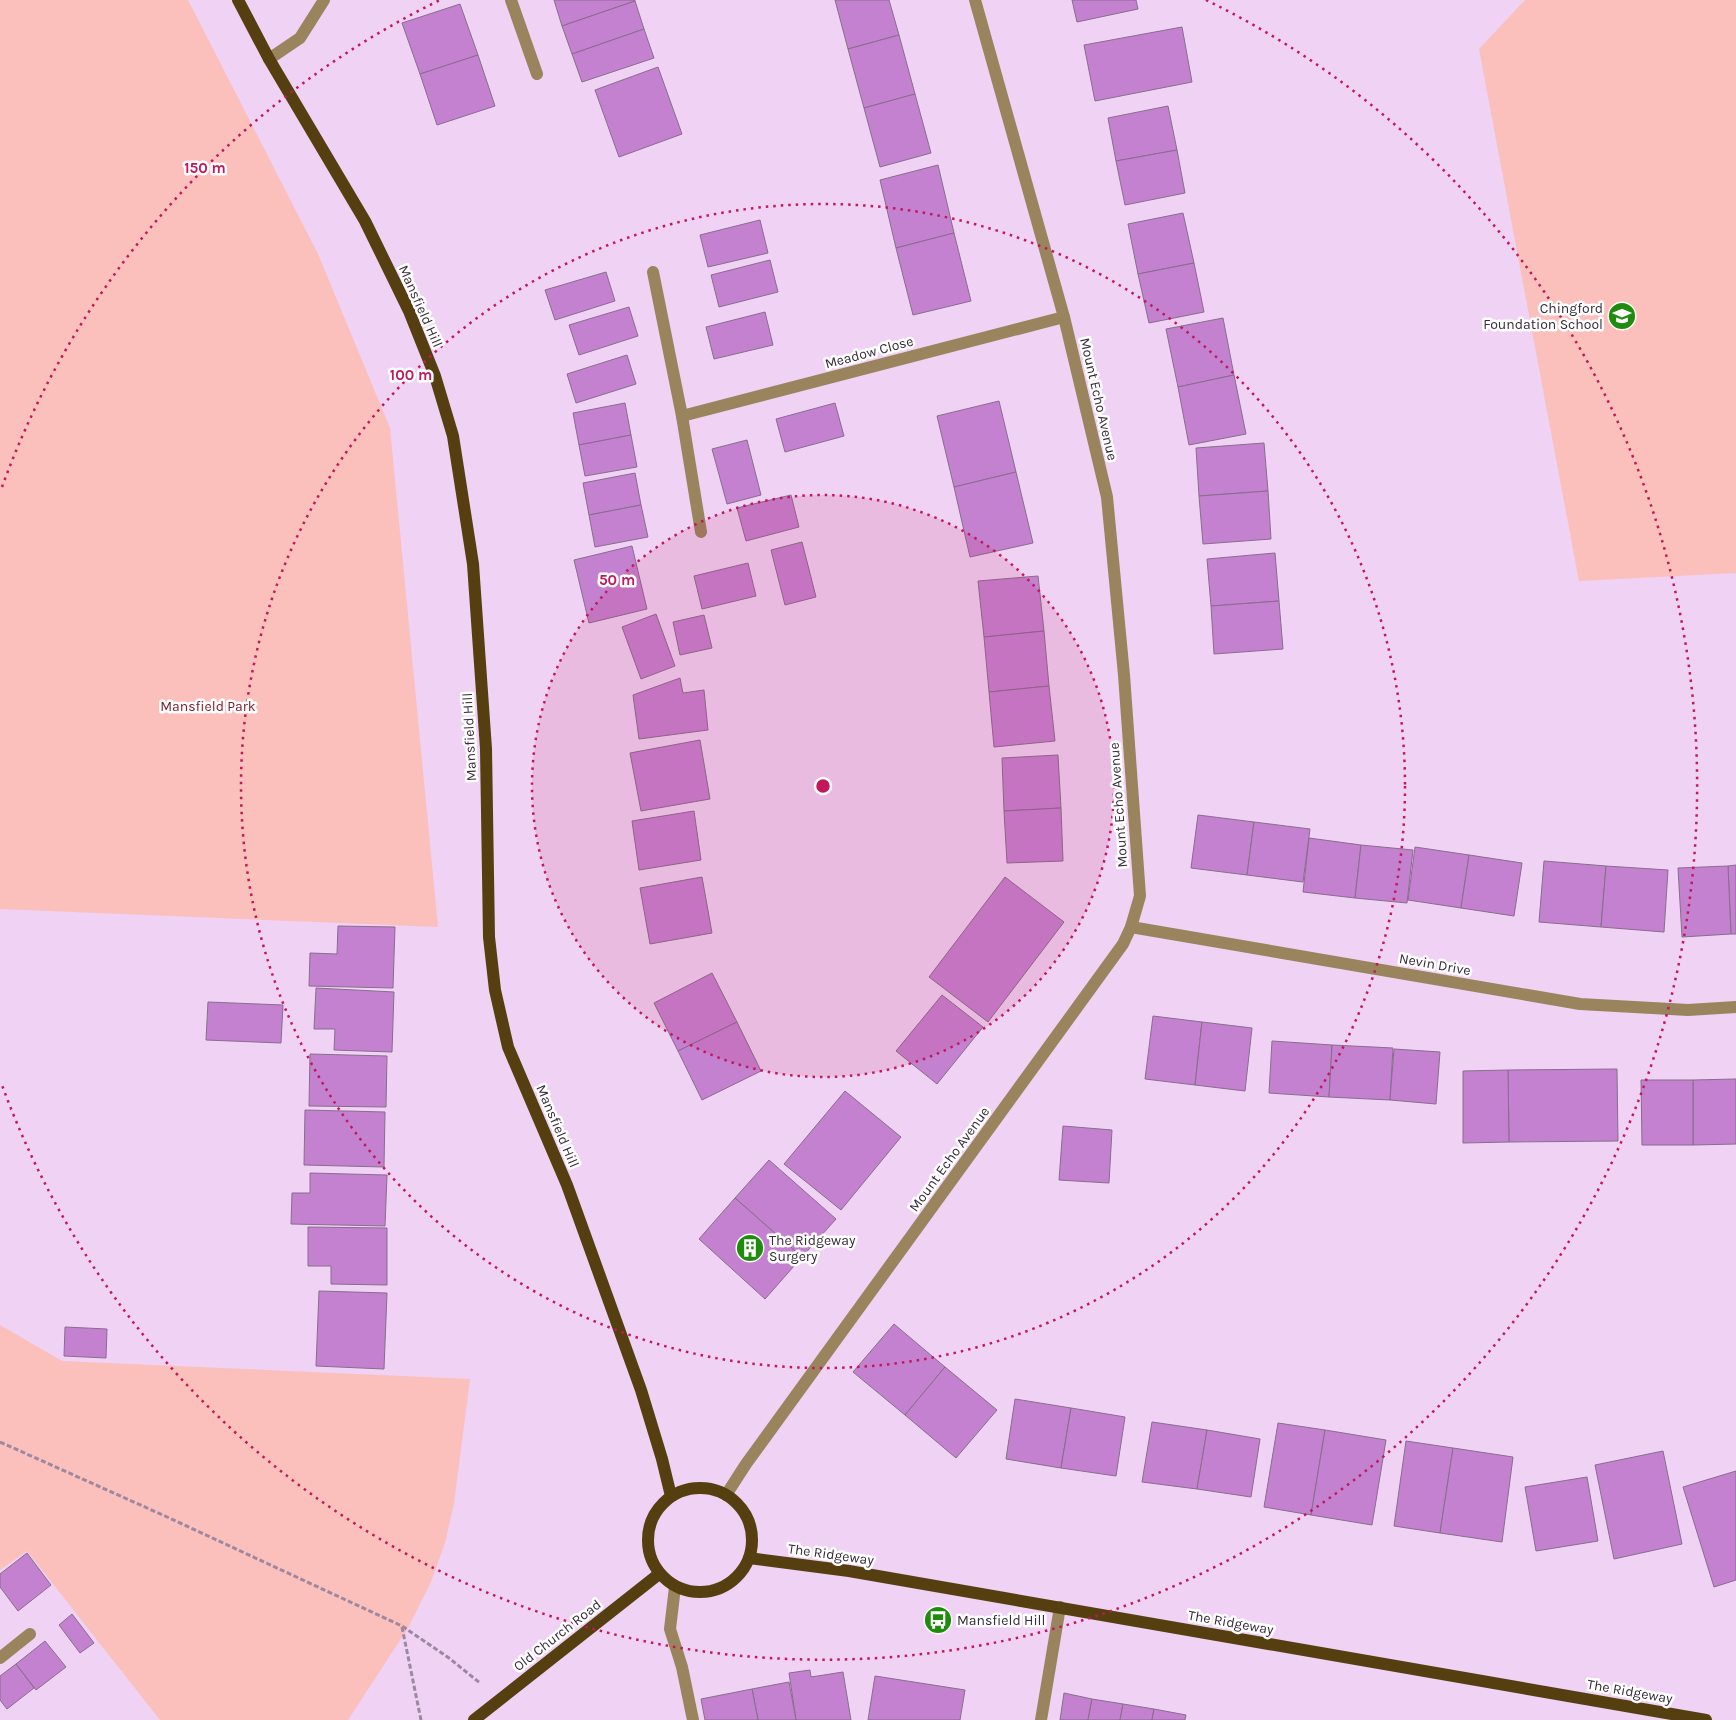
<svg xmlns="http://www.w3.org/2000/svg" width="1736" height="1720" font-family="Karla,sans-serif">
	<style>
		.green { fill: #fbbfbc }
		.building { fill: #c481d0; stroke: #886d8c }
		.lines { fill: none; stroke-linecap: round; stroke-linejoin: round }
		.path { stroke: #9d88a1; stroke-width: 3; stroke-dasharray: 5 2.5; stroke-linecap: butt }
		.minor { stroke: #9a845e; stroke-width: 12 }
		.major { stroke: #553f11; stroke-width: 12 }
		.ring { fill: none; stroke: #c2185b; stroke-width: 2.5; stroke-dasharray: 2.5 5 }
		.labels { text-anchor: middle; stroke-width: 5; stroke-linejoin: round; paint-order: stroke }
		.street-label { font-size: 14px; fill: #362b38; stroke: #fefefe }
		.poi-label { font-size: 14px; fill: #362b38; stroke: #fefefe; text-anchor: start }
		.park-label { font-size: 14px; fill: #7a1922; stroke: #fefefe }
		.centre { fill: #c2185b; stroke: #fefefe; stroke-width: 2.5 }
		.ring-label { font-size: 15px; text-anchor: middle; font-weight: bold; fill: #c2185b; stroke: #fefefe; stroke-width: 5; stroke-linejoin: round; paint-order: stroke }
	</style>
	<rect width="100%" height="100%" fill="#efd2f4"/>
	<!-- green -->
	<g class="green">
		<path d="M0 0H188L318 254 390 428 438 927 0 909Z"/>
		<path d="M1525 0H1736V573L1579 581 1479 49Z"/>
		<path d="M0 1325 62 1361 470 1379 454 1503 445 1543 430 1584 408 1628 348 1720H160L27 1551 0 1570Z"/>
	</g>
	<!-- building -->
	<g class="building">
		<path d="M554 0H635V1L562 26Z"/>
		<path d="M835 0H889L899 35 848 49Z"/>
		<path d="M1072 0H1136L1138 9 1077 22Z"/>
		<path d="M635 1 644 29 572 54 562 26Z"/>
		<path d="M460 4 478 55 420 74 402 23Z"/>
		<path d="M1182 27 1192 82 1095 101 1084 45Z"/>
		<path d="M644 29 654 58 582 82 572 54Z"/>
		<path d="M899 35 915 94 864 108 848 49Z"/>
		<path d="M478 55 495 106 437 125 420 74Z"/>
		<path d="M658 67 682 134 619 157 595 90Z"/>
		<path d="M915 94 931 153 880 167 864 108Z"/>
		<path d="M1168 106 1177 150 1116 161 1108 118Z"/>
		<path d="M1177 150 1185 193 1125 205 1116 161Z"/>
		<path d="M938 165 954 233 896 248 880 180Z"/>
		<path d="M1183 213 1194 263 1138 274 1128 224Z"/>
		<path d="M760 220 768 253 708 267 700 235Z"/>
		<path d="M954 233 971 301 913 315 896 248Z"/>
		<path d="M770 260 778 292 719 307 711 275Z"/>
		<path d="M1194 263 1204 312 1149 323 1138 274Z"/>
		<path d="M606 272 615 301 555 320 545 290Z"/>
		<path d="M629 307 638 336 579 355 569 325Z"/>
		<path d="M765 312 773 345 714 359 706 327Z"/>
		<path d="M1223 318 1234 375 1178 387 1166 329Z"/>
		<path d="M627 355 636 384 576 403 567 374Z"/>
		<path d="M1234 375 1246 434 1189 445 1178 387Z"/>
		<path d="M999 401 1016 472 954 487 937 416Z"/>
		<path d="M625 403 631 435 579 445 573 413Z"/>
		<path d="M835 403 844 436 785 452 776 419Z"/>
		<path d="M631 435 637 467 585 476 579 445Z"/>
		<path d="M747 440 761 495 727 504 712 449Z"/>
		<path d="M1264 443 1268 491 1199 496 1196 448Z"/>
		<path d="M1016 472 1033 543 970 557 954 487Z"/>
		<path d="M635 473 641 505 589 515 583 483Z"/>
		<path d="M1268 491 1271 539 1203 544 1199 496Z"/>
		<path d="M791 495 799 527 746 541 737 508Z"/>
		<path d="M641 505 648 537 595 547 589 515Z"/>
		<path d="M802 542 816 597 785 605 771 550Z"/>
		<path d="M632 546 647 609 589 623 574 560Z"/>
		<path d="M1275 553 1279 601 1211 606 1207 559Z"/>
		<path d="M748 563 756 596 702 609 694 576Z"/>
		<path d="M1038 576 1044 631 984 637 978 581Z"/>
		<path d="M1279 601 1283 649 1214 654 1211 606Z"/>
		<path d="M656 614 675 666 641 679 622 627Z"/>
		<path d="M704 615 712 648 680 655 673 622Z"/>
		<path d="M1044 631 1049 686 989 692 984 637Z"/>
		<path d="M680 678 683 693 704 690 708 730 639 739 633 695Z"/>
		<path d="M1049 686 1055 741 994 747 989 692Z"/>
		<path d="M700 740 710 799 641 811 630 753Z"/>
		<path d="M1058 755 1061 808 1004 811 1002 758Z"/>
		<path d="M1061 808 1063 861 1007 863 1004 811Z"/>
		<path d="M694 811 701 860 639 870 632 821Z"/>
		<path d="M1198 815 1254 822 1247 875 1191 868Z"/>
		<path d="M1254 822 1310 829 1303 882 1247 875Z"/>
		<path d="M1309 838 1361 845 1355 898 1303 892Z"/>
		<path d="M1361 845 1413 850 1407 903 1355 898Z"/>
		<path d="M1415 847 1469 855 1461 908 1408 900Z"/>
		<path d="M1469 855 1522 863 1514 916 1461 908Z"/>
		<path d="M1544 861 1606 866 1601 927 1539 922Z"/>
		<path d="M1736 865V934H1731L1728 866Z"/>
		<path d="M1606 866 1668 870 1664 932 1601 927Z"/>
		<path d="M1728 866 1731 934 1682 937 1678 868Z"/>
		<path d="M702 877 712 933 650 944 640 888Z"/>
		<path d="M1005 877 1064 922 988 1022 929 977Z"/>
		<path d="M338 926 395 927 393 988 309 986 310 953 337 954Z"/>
		<path d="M712 973 737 1022 678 1051 654 1003Z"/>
		<path d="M316 988 394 992 392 1052 334 1050 335 1029H314Z"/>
		<path d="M942 995 983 1027 937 1084 896 1051Z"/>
		<path d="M208 1002 283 1005 281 1043 206 1040Z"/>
		<path d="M1153 1016 1202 1022 1195 1085 1145 1079Z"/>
		<path d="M737 1022 761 1071 702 1100 678 1051Z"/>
		<path d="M1202 1022 1252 1028 1245 1091 1195 1085Z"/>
		<path d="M1272 1041 1332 1045 1329 1097 1269 1093Z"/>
		<path d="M1332 1045 1393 1048 1390 1100 1329 1097Z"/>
		<path d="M1394 1049 1440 1052 1436 1104 1390 1100Z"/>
		<path d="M310 1054 387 1056 386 1107 309 1106Z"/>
		<path d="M1617 1069 1618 1141 1509 1142 1508 1070Z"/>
		<path d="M1508 1070 1509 1142 1463 1143V1071Z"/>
		<path d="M1736 1079V1144L1693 1145V1080Z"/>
		<path d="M1641 1080H1693V1145H1642Z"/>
		<path d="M845 1091 901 1137 841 1210 784 1164Z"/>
		<path d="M305 1110 385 1112 384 1167 304 1165Z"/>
		<path d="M1063 1126 1112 1130 1109 1183 1059 1180Z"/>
		<path d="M769 1160 836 1219 802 1257 735 1198Z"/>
		<path d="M310 1173 387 1175 385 1226 291 1224 292 1193H310Z"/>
		<path d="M735 1198 802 1257 765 1299 699 1239Z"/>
		<path d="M308 1227 387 1228V1285L331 1284V1266H308Z"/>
		<path d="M319 1291 387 1293 384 1369 316 1366Z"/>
		<path d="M894 1324 945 1367 905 1415 853 1372Z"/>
		<path d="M65 1327 107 1329 106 1358 64 1356Z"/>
		<path d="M945 1367 997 1410 956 1458 905 1415Z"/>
		<path d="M1015 1399 1071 1408 1061 1468 1006 1459Z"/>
		<path d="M1071 1408 1125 1417 1116 1476 1061 1468Z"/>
		<path d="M1152 1422 1207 1430 1197 1489 1142 1482Z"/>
		<path d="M1278 1423 1325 1430 1311 1515 1264 1507Z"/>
		<path d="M1207 1430 1260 1439 1251 1497 1197 1489Z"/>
		<path d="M1325 1430 1386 1440 1372 1525 1311 1515Z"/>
		<path d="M1406 1441 1453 1448 1440 1533 1394 1526Z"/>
		<path d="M1453 1448 1513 1457 1502 1542 1440 1533Z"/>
		<path d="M1663 1451 1682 1544 1614 1559 1595 1465Z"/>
		<path d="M1736 1471V1580L1714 1587 1683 1487Z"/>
		<path d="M1587 1477 1598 1541 1536 1551 1525 1487Z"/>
		<path d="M27 1553 51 1585 18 1611 0 1587V1574Z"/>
		<path d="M72 1614 94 1643 80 1653 59 1625Z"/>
		<path d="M45 1641 66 1667 36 1690 16 1664Z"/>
		<path d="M16 1664 34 1688 7 1709 0 1700V1676Z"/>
		<path d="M810 1670 811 1677 843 1672 851 1720H796L789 1673Z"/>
		<path d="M875 1676 965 1690 960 1720H868Z"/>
		<path d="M789 1682 796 1720H758L752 1689Z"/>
		<path d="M752 1689 758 1720H705L701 1699Z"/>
		<path d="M1064 1693 1092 1699 1088 1720H1060Z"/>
		<path d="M1092 1699 1123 1704 1120 1720H1088Z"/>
		<path d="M1123 1704 1154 1709 1152 1720H1120Z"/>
		<path d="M1154 1709 1186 1715 1185 1720H1152Z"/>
	</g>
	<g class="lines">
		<!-- path -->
		<g class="path">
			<path d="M0 1442 165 1516 402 1626 449 1658 480 1683"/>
			<path d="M402 1627 421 1720"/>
		</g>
		<!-- minor -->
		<g class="minor">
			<path d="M511 0 537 74"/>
			<path d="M269 59 300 38 324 0"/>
			<path d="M653 272 682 416 701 532"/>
			<path d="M682 416 1064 317"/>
			<path d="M1131 927 1580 1004 1688 1010 1736 1007"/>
			<path d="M726 1495 746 1464 1123 944 1131 927 1140 896 1124 675 1107 497 1064 317 975 0"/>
			<path d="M675 1587 670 1629 682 1667 693 1720"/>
			<path d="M0 1658 30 1634"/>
			<path d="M1041 1720 1060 1607"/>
		</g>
		<!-- major -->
		<g class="major">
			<path d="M238 0 269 59 365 221 409 311 435 376 453 436 473 564 486 749 489 937 495 990 508 1047 567 1185 641 1390 662 1459 671 1496"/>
			<circle cx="700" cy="1540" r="52"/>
			<path d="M749 1558 849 1571 1706 1720"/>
			<path d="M474 1720 659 1574"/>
		</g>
	</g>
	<!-- distance rings -->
	<circle cx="823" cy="786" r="291" fill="#c2185b" fill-opacity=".12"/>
	<g class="ring">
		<circle cx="823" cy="786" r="291"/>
		<circle cx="823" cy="786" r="582"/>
		<path d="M2 487A874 874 0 0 1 440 0M1206 0A874 874 0 1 1 2 1085"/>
	</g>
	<!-- icons -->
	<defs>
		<symbol id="school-disc" viewBox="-11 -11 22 22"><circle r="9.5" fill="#208c0e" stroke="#fefefe"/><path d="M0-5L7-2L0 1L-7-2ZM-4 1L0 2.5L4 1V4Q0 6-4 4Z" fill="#fff"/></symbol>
		<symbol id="building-disc" viewBox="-11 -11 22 22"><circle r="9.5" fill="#208c0e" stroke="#fefefe"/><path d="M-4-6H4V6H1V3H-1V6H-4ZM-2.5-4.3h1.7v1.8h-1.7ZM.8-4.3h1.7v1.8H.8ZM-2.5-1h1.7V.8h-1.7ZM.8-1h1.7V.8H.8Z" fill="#fff"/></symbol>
		<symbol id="bus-disc" viewBox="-11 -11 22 22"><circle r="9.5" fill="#208c0e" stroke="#fefefe"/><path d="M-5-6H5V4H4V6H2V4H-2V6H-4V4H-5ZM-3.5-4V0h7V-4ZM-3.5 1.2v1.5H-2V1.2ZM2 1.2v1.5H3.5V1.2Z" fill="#fff"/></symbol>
	</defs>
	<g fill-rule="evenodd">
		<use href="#school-disc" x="1606" y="300" width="32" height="32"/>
		<use href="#building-disc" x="734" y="1232" width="32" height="32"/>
		<use href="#bus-disc" x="922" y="1604" width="32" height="32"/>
	</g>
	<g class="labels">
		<!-- street labels -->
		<g class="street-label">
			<text transform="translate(421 306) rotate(66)" y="5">Mansfield Hill</text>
			<text transform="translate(869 352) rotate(-15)" y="5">Meadow Close</text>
			<text transform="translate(1099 399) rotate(77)" y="5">Mount Echo Avenue</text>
			<text transform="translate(469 737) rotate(-93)" y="5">Mansfield Hill</text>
			<text transform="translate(1118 805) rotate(-94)" y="5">Mount Echo Avenue</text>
			<text transform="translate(1435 964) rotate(10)" y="5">Nevin Drive</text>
			<text transform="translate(558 1126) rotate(67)" y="5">Mansfield Hill</text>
			<text transform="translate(949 1159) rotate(-54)" y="5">Mount Echo Avenue</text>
			<text transform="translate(831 1554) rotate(8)" y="5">The Ridgeway</text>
			<text transform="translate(1231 1622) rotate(10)" y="5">The Ridgeway</text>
			<text transform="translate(557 1635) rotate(-38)" y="5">Old Church Road</text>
			<text transform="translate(1630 1691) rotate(10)" y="5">The Ridgeway</text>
		</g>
		<!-- poi labels -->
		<g class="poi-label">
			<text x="1603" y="313" text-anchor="end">Chingford<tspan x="1603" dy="16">Foundation School</tspan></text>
			<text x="769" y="1245">The Ridgeway<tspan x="769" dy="16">Surgery</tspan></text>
			<text x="957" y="1625">Mansfield Hill</text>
		</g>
		<!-- park labels -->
		<g class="park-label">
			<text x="208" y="711">Mansfield Park</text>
		</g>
	</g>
	<circle cx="823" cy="786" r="8" class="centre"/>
	<g class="ring-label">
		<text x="205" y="173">150 m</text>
		<text x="411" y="380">100 m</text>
		<text x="617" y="585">50 m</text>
	</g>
</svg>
